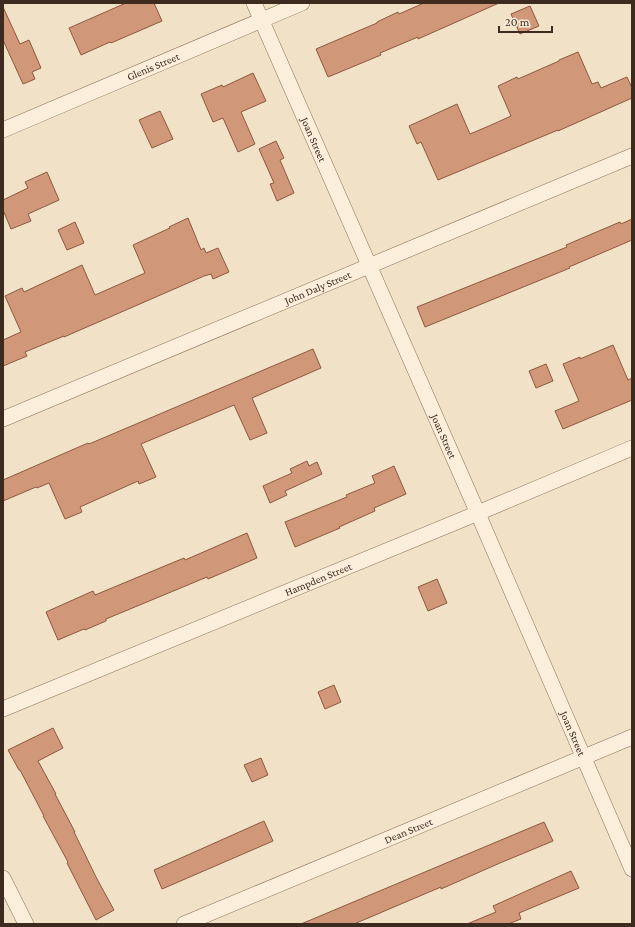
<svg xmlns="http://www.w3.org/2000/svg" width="635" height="927" font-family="'Crimson Pro',serif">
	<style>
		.building { fill: #d19779; stroke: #8e583e }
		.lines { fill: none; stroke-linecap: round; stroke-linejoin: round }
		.street-casing { stroke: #8d715a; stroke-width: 16 }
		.street { stroke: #fbeeda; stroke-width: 15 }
		.labels { text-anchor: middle; stroke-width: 3; stroke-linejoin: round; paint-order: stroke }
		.street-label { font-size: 11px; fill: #3d2b1f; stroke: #f8ebd6 }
	</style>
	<rect width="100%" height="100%" fill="#f1e1c6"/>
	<!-- building -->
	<g class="building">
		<path d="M126 3H154L162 21 111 43 110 42 81 55 69 28Z"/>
		<path d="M424 3H499L418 39V37L380 53 381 55 328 77 316 49 377 23V22L398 12 399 14Z"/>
		<path d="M530 6 539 26 520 34 511 14Z"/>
		<path d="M3 7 20 44 29 40 41 68 32 72 35 79 23 84 3 40Z"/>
		<path d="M578 52 592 84 598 82 601 88 627 77 632 88V98L558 131V130L438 180 421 142 417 144 409 126 457 104 470 134 489 126 511 116 498 86 517 77 518 79 559 61V60Z"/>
		<path d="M253 73 266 101 241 112 255 144 238 152 223 118 213 122 201 94 222 85 223 87Z"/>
		<path d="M160 111 173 139 152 148 139 120Z"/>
		<path d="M276 141 284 158 280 160 294 193 277 201 270 184 274 183 259 149Z"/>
		<path d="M47 172 59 200 28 214 31 221 11 229 3 210V200L28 188 25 182Z"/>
		<path d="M188 218 201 250 204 248 206 253 218 248 229 272 213 279 211 274 204 276 64 337V336L25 352 27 356 3 366V340L21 332 5 296 22 288 24 292 82 265 95 295 145 273 133 245 170 228 169 227Z"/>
		<path d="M632 219V240L569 267 570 268 425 327 417 307 567 247 566 245 620 222 621 224Z"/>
		<path d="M75 222 84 243 67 250 58 230Z"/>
		<path d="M613 345 628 380 632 378V400L563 429 555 411 579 401 563 364 580 357V359Z"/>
		<path d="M313 349 321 368 252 398 267 433 250 440 234 405 141 444 156 477 139 484 138 481 80 507 82 512 65 519 49 483 37 488 36 487 3 501V480L88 443 89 444Z"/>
		<path d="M546 364 553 381 536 388 529 371Z"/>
		<path d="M307 461 309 466 317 462 322 474 285 491 287 495 270 503 263 486 292 473 290 469Z"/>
		<path d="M394 466 406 494 374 508 375 511 339 527 340 528 295 547 285 522 347 497 346 495 375 483 372 476Z"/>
		<path d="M247 533 257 558 208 579 207 577 106 619V621L85 630 84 629 58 640 46 612 93 591 95 595 184 558 185 560Z"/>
		<path d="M437 579 447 603 428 611 418 587Z"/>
		<path d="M334 685 341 702 325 709 318 692Z"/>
		<path d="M53 728 63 748 38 761 56 794H55L75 832H74L97 879 114 910 96 920 67 863 68 862 43 816H44L20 770H19L8 750Z"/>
		<path d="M261 758 268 775 252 782 244 765Z"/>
		<path d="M264 821 273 841 162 889 154 870Z"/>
		<path d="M544 822 553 841 500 863 441 889V887L354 924H301Z"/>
		<path d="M571 871 579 888 519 913 521 919 508 924H467L496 912 493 906Z"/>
	</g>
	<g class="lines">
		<defs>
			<g id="street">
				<path id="s1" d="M254 3 469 493 632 869"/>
				<path id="s2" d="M3 130 302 3"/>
				<path id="s3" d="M3 419 632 156"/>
				<path id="s4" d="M3 709 478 513 632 448"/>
				<path d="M3 878 26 924"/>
				<path id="s5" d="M184 924 632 737"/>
			</g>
		</defs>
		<!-- street casing -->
		<use href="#street" class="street-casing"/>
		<!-- street -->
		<use href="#street" class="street"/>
	</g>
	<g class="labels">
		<!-- street labels -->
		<g class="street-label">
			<text dy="4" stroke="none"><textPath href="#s2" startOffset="163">Glenis Street</textPath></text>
			<text dy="4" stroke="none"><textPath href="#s1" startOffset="149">Joan Street</textPath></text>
			<text dy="4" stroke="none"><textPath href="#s3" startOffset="341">John Daly Street</textPath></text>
			<text dy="4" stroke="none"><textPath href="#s1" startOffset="473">Joan Street</textPath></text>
			<text dy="4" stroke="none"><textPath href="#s4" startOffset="341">Hampden Street</textPath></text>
			<text dy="4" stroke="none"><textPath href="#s1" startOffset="797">Joan Street</textPath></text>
			<text dy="4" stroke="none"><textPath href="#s5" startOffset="243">Dean Street</textPath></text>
		</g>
	</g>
	<!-- border -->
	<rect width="635" height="927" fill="none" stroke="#3d2b1f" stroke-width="8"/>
	<!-- scale -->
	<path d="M499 26v6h53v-6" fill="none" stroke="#3d2b1f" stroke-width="2"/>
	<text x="505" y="26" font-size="12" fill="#3d2b1f" stroke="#f8ebd6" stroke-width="3" paint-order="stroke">20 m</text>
</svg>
